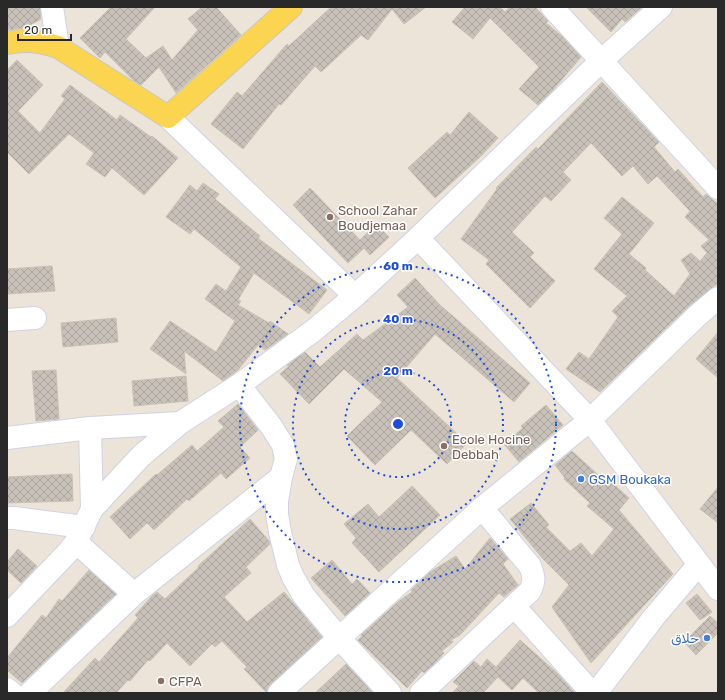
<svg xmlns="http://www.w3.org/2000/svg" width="725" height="700" font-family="Rubik,Cairo,sans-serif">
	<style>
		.building { fill: url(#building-cross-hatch); stroke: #c8c1b3 }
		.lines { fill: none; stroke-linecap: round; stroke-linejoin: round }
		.minor-casing { stroke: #cfd2e3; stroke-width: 24 }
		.major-casing { stroke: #c7c7c7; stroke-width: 24 }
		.minor { stroke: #fff; stroke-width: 22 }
		.major { stroke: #fbd550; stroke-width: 22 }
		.ring { fill: none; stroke: #1d4ed8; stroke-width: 2; stroke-dasharray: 2 4 }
		.education-dot { fill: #8d6e63; stroke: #fff; stroke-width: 1.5 }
		.shop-dot { fill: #3f7fe0; stroke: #fff; stroke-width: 1.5 }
		.labels { text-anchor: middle; stroke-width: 3; stroke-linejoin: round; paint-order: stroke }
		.education-label { font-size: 13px; fill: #785e54; stroke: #fff; text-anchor: start }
		.shop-label { font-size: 13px; fill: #366cbe; stroke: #fff; text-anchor: start }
		.centre { fill: #1d4ed8; stroke: #fff; stroke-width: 2 }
		.ring-label { font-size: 12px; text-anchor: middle; font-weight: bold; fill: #1d4ed8; stroke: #fff; stroke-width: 3; stroke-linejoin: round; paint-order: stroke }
	</style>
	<defs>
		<pattern id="building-cross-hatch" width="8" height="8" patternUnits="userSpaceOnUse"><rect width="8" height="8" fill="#c8c1b9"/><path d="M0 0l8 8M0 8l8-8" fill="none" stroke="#aca69f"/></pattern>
	</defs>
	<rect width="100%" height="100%" fill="#ede4d9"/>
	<!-- building -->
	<g class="building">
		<path d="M7 7H40L41 19 25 28 7 30Z"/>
		<path d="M111 7H155L126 39 146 58 163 46 172 60 198 30 188 19 202 7H216L241 35 176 93 159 67 141 85 133 80 105 52 100 58 80 38Z"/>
		<path d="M331 7H426L404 24 392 9 368 40 361 35 321 72 315 66 281 105 279 104 243 149 211 124 237 92 242 96 287 44 289 46Z"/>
		<path d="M465 7H500L505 12 510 7H535L548 21 546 23 562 36 581 57 552 91 538 105 519 89 539 67 490 18 473 39 452 22Z"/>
		<path d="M586 7H642L625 22 622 19 611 32Z"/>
		<path d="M17 60 43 85 18 111 40 133 65 99 61 96 70 85 117 120 120 115 151 137 152 136 178 158 144 195 112 168 105 177 86 164 94 153 69 134 29 174 7 152V70Z"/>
		<path d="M602 82 659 142 654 147 675 172 678 169 703 197 706 194 718 204V283L689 306 600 392 566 369 579 352 589 359 618 317 612 311 627 296 594 269 622 234 604 218 622 197 654 223 629 254 646 268 645 270 674 296 690 274 681 260 691 253 700 261 707 253 701 246 709 240 685 217 690 211 657 176 648 184 633 166 622 176 591 143 563 172 571 180 551 201 545 196 512 232 534 253 530 257 555 281 530 308 486 264 489 260 461 239 497 189 496 188 536 147 538 149Z"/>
		<path d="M469 112 498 138 480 157 435 198 408 168 447 132 450 135Z"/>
		<path d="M203 183 219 194 215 199 260 236 258 238 327 290 309 314 254 273 238 300 241 301 238 305 269 323 270 321 288 334 265 350 258 345 238 370 223 381 184 351 186 374 150 349 170 321 216 352 235 321 205 299 216 284 226 291 241 267 194 229 190 234 166 217 190 185 197 191Z"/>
		<path d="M310 188 360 240 376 224 389 237 370 255 364 248 348 263 293 205Z"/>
		<path d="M52 266 55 291 7 294V269Z"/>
		<path d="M415 278 440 305 530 383 514 402 435 334 397 378 467 443 447 464 411 430 375 465 347 436 382 402 344 369 309 404 280 374 289 366 287 365 305 352 320 367 357 334 363 340 408 307 397 295Z"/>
		<path d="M116 318 118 342 63 347 61 323Z"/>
		<path d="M718 332V378L696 359Z"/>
		<path d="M56 370 59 419 36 421 32 371Z"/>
		<path d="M186 376 188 401 134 406 132 381Z"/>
		<path d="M238 404 258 430 240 447 250 458 226 479 221 473 189 501 187 499 154 530 147 523 130 539 110 517 156 474 157 475 192 445 197 451 224 427 218 421Z"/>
		<path d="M546 405 563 425 519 462 504 444 523 428 521 426Z"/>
		<path d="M572 451 607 483 610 481 629 498 619 510 673 574 591 663 552 607 569 585 543 559 510 519 531 503 549 525 546 527 570 551 581 543 592 556 614 529 587 506 590 503 564 479 565 478 555 465Z"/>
		<path d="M72 474 73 501 7 503V477Z"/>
		<path d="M412 486 440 515 379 572 352 543 356 538 344 524 368 504 379 517Z"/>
		<path d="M718 487V523L700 509Z"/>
		<path d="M250 519 269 541 270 544 246 567 251 573 224 597 247 622 284 592 322 637 271 684 267 689V693L244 669 247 667 222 641 215 647 212 644 190 666 167 643 150 661 148 660 130 681 128 680 116 693H63L95 658 99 662 138 618 135 615 152 596 157 592 165 599 199 567 198 566Z"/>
		<path d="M490 538 508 559 503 564 518 585 504 597 499 593 460 635 451 640 453 642 442 651 444 653 434 664 424 673 422 671 407 688 358 640 362 636 361 635 399 601 412 592 411 590 430 572 456 556 465 569Z"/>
		<path d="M18 549 37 566 21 583 7 570V562Z"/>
		<path d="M332 560 352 584 357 579 370 593 345 616 311 578Z"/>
		<path d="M89 570 116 594 22 683 7 670V658L42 615 46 618 59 599 62 601Z"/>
		<path d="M697 594 712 612 700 620 686 603Z"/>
		<path d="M710 616 718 623V633L696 655 684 642Z"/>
		<path d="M520 640 556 672 575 693H539L523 678 512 690 498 677 483 693H452L459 686 453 682 474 661 481 667 487 659 496 667Z"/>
		<path d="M346 664 373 693H315Z"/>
	</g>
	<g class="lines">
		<defs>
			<g id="minor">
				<path d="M52 7 58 47"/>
				<path d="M552 7 718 188"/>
				<path d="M168 117 355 296"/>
				<path d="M418 238 590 420 718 589"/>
				<path d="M7 320 35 318"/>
				<path d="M239 385 271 426 283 445 286 459 281 477 277 501V514L280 532 288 565 293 577 304 596 339 638 390 693"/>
				<path d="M90 428 92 509"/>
				<path d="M7 438 90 428 180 423"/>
				<path d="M7 518H14L84 527"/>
				<path d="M76 542 134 594"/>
				<path d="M514 606 592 693"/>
				<path d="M7 616 69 551 76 542 92 509 141 456 180 423 239 385 313 331 355 296 418 238 601 61 661 7"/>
				<path d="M7 689 12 693"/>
				<path d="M30 693 134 594 281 477"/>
				<path d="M279 693 482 508 590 420 698 315 718 298"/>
				<path d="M421 693 530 591C535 581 534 576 530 566L482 508"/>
				<path d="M596 693 654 617 699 564"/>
			</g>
			<path id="major" d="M7 43C24 39 41 41 58 47L168 117 291 7"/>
		</defs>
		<!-- minor casing -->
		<use href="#minor" class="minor-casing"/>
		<!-- major casing -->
		<use href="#major" class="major-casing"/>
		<!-- minor -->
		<use href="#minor" class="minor"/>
		<!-- major -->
		<use href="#major" class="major"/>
	</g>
	<!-- distance rings -->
	<g class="ring">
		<circle cx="398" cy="424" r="53"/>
		<circle cx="398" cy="424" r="105"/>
		<circle cx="398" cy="424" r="158"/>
	</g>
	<!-- markers -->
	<g class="education-dot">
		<circle cx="330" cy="217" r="4"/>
		<circle cx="444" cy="446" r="4"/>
		<circle cx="161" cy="681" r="4"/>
	</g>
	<g class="shop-dot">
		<circle cx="581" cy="479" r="4"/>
		<circle cx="707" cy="638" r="4"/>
	</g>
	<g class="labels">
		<!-- education labels -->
		<g class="education-label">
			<text x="338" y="215">School Zahar<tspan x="338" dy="15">Boudjemaa</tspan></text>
			<text x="452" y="444">Ecole Hocine<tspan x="452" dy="15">Debbah</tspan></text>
			<text x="169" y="686">CFPA</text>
		</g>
		<!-- shop labels -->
		<g class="shop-label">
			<text x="589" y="484">GSM Boukaka</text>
			<text x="699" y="643" text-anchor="end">حلاق</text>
		</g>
	</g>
	<circle cx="398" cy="424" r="6" class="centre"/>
	<g class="ring-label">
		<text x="398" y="270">60 m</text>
		<text x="398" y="323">40 m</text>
		<text x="398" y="375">20 m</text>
	</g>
	<!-- border -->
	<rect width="725" height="700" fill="none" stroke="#292929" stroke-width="16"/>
	<!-- scale -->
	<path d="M18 34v6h53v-6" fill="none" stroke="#292929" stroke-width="2"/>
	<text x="24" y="34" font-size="12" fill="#292929" stroke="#ffffff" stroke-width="3" paint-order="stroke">20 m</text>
</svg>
